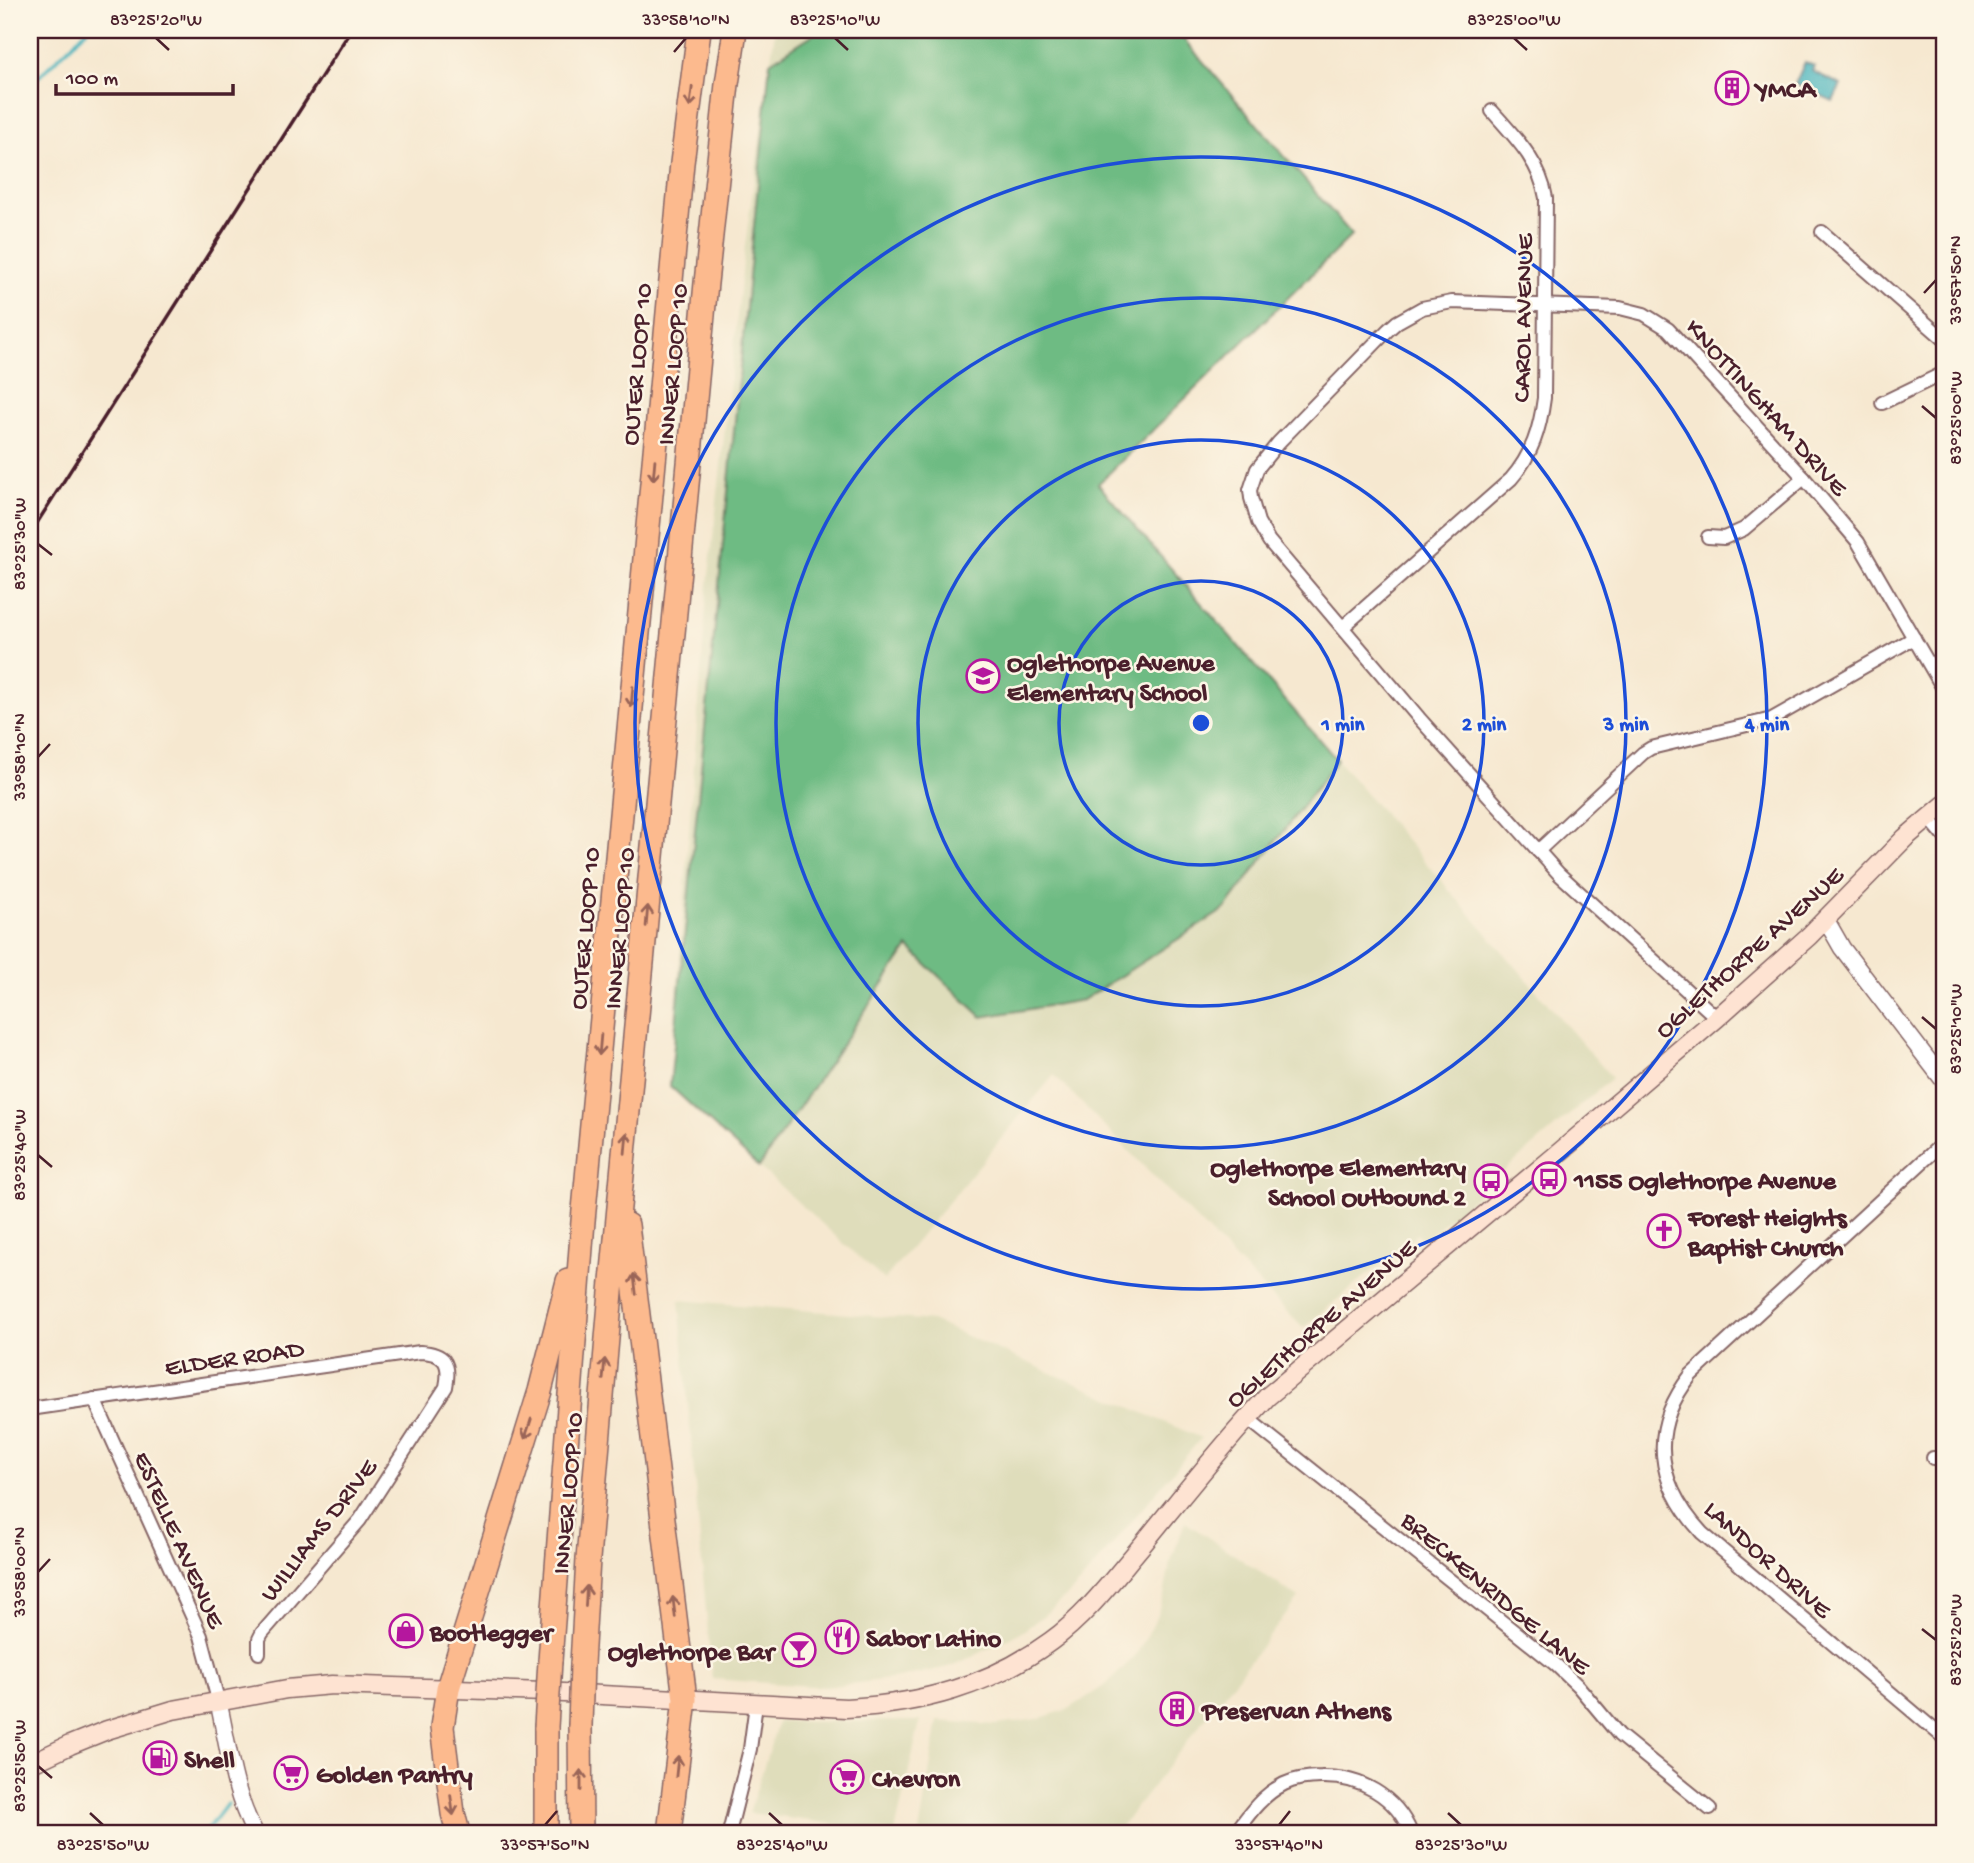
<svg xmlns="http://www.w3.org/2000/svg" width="1974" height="1863" font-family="'Gochi Hand',sans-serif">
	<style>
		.built { fill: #dfddbb }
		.forest { fill: #6ebb83; stroke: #5c6d57; stroke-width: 2 }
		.water { fill: #44b3bd; stroke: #476974; stroke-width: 2 }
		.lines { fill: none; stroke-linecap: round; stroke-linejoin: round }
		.stream { stroke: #44b3bd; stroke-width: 3.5 }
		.minor-casing { stroke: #866565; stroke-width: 16 }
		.tertiary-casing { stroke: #866565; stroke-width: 19 }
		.secondary-casing { stroke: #866565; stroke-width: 21 }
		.motorway-casing { stroke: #866565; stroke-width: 26 }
		.minor { stroke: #fff; stroke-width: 12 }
		.tertiary { stroke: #fff; stroke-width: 16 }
		.secondary { stroke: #fee3d2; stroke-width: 18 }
		.motorway { stroke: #fcba8e; stroke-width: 23 }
		.rail { stroke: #4a1f2b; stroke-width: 3.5 }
		.motorway-bridge-casing { stroke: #866565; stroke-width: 26; stroke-linecap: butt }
		.motorway-bridge { stroke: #fcba8e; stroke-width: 23 }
		.oneway { stroke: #9a6558 }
		.ticks { fill: none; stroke: #4a1f2b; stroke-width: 2.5 }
		.ring { fill: none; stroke: #1d4ed8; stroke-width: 3.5 }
		.labels { text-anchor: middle; stroke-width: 5; stroke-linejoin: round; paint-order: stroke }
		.poi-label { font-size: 26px; font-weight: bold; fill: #4a1f2b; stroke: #fcf5e5; text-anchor: start }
		.street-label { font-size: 26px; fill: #4a1f2b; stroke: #fcf5e5 }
		.centre { fill: #1d4ed8; stroke: #fcf5e5; stroke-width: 3.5 }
		.ring-label { font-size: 21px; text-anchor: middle; font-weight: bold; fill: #1d4ed8; stroke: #fcf5e5; stroke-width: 5; stroke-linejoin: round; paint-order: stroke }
		.neatline { fill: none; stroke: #4a1f2b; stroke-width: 2.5 }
		.ticks-label { font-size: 18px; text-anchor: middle; fill: #4a1f2b }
	</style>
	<rect width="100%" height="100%" fill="#fcf5e5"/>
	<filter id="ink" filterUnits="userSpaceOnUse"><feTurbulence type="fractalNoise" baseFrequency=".0143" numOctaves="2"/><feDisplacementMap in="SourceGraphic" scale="14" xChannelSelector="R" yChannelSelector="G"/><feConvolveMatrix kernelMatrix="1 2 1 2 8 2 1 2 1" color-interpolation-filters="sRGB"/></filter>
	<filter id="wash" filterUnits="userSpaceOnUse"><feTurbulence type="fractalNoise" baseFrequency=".00686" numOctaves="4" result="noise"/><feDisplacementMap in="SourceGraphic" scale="28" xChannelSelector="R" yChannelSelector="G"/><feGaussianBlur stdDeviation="1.57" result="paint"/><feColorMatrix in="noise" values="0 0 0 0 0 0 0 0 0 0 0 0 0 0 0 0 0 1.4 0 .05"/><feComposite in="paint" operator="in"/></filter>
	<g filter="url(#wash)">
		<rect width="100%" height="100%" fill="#f6e8d0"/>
		<!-- built -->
		<g class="built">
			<path d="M775 30H1176L1352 235 1098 484 1612 1078 1424 1240 1417 1234 1303 1328 1054 1075 884 1280 670 1086 707 593 745 246Z"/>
			<path d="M679 1300 932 1321 1201 1438 1076 1588 1043 1616 1023 1631 974 1656 948 1667 898 1678 825 1687 712 1679Z"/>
			<path d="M1185 1522 1299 1598 1116 1833H919L938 1721 997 1725 1037 1719 1069 1709 1107 1684 1136 1655 1153 1625 1164 1596 1170 1564Z"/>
			<path d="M920 1721 895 1832 749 1813 778 1722Z"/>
		</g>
		<!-- forest -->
		<path class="forest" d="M820 30H1176L1352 235 1098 484 1337 760 1225 909 1083 1000 982 1017 908 947 759 1167 670 1086 770 62Z"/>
		<!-- water -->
		<path class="water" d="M1805 62 1814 66 1812 71 1841 85 1833 101 1795 84Z"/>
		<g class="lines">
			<!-- stream -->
			<g class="stream">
				<path d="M30 85 87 30"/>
				<path d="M205 1833 227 1804"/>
			</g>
		</g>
	</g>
	<g filter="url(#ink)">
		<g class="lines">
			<defs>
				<g id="minor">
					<path d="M1822 232 1944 339"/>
					<path d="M1882 403 1944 373"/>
					<path d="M1708 537 1724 538 1744 529 1804 478"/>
					<path d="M1343 627 1511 479C1532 455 1540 429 1544 398L1546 198C1540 162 1516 138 1492 111"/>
					<path d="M1928 817 1944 836"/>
					<path d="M1538 851 1643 753 1651 748 1772 719 1914 638"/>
					<path d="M1717 1018 1559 874 1419 718 1269 541 1258 522 1251 498 1250 490 1257 469 1278 443 1388 330 1397 322 1422 308 1452 302 1620 308 1644 314 1668 329 1804 478 1858 542 1944 690"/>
					<path d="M1944 1142 1691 1375C1648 1430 1656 1483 1702 1533L1944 1738"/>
					<path d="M94 1399 201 1636 218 1700"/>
					<path d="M30 1409 420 1352C444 1353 451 1362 446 1387L360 1520 262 1633 259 1639V1653"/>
					<path d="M1247 1418 1555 1664 1578 1686 1619 1735 1710 1809"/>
					<path d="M1933 1458H1944"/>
					<path d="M729 1833 750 1749 756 1704"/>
					<path d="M1235 1833C1249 1814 1262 1795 1284 1784 1296 1778 1308 1777 1321 1777 1360 1776 1396 1796 1411 1833"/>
				</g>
				<g id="tertiary">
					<path d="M1826 920 1842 948 1944 1081"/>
					<path d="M218 1700C228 1745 233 1793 255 1833"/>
				</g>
				<path id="secondary" d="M30 1764 70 1745 107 1730 173 1710 287 1689 332 1685 545 1692 846 1708C921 1704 990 1686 1051 1641 1087 1615 1114 1578 1143 1544 1183 1495 1223 1444 1267 1397L1554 1157 1717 1018 1809 936 1905 838 1944 805"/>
				<g id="motorway">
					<path d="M627 1225 685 1699 669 1833"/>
					<path d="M550 1661 583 1221 682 163 699 30"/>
					<path d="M582 1664 588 1559 611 1292 706 283 727 84 735 30"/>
					<path d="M580 1726 581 1833"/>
					<path d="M458 1833 453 1813 442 1727 448 1688 540 1391 568 1281"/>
					<path d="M546 1833V1727"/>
				</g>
			</defs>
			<!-- minor casing -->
			<use href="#minor" class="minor-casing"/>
			<!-- tertiary casing -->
			<use href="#tertiary" class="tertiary-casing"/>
			<!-- secondary casing -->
			<use href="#secondary" class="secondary-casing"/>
			<!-- motorway casing -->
			<use href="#motorway" class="motorway-casing"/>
			<!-- minor -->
			<use href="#minor" class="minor"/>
			<!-- tertiary -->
			<use href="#tertiary" class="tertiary"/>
			<!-- secondary -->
			<use href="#secondary" class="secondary"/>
			<!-- motorway -->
			<use href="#motorway" class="motorway"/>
			<!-- rail -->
			<path class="rail" d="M30 534 351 30"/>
			<defs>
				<g id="motorway-bridge">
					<path d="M580 1726 582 1664"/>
					<path d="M546 1727 550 1661"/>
				</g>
			</defs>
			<!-- motorway-bridge casing -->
			<use href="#motorway-bridge" class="motorway-bridge-casing"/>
			<!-- motorway-bridge -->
			<use href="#motorway-bridge" class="motorway-bridge"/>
		</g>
		<!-- one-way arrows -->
		<defs><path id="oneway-shaft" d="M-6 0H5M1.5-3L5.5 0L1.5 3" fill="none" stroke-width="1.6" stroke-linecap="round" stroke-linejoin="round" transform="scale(1.75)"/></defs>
		<g class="oneway">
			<use href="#oneway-shaft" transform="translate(691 97) rotate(97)"/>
			<use href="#oneway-shaft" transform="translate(654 470) rotate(95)"/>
			<use href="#oneway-shaft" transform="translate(632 697) rotate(95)"/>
			<use href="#oneway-shaft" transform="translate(647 916) rotate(-85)"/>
			<use href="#oneway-shaft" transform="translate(600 1045) rotate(95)"/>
			<use href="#oneway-shaft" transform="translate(626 1143) rotate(-85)"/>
			<use href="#oneway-shaft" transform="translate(635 1284) rotate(-97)"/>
			<use href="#oneway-shaft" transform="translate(604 1369) rotate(-85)"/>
			<use href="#oneway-shaft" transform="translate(528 1429) rotate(108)"/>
			<use href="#oneway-shaft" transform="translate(586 1596) rotate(-87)"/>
			<use href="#oneway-shaft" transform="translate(674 1607) rotate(-97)"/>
			<use href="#oneway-shaft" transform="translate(677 1766) rotate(-84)"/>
			<use href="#oneway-shaft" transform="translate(581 1780) rotate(-90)"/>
			<use href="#oneway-shaft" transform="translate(452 1805) rotate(82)"/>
		</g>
	</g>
	<!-- ticks -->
	<path class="ticks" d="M156 38 169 50M835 38 848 50M1514 38 1527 50M674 52 686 38M1924 293 1936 280M1922 406 1936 418M38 544 52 555M38 757 50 744M1922 1017 1936 1029M38 1155 52 1167M38 1572 50 1559M1922 1629 1936 1640M38 1766 52 1778M90 1813 103 1825M769 1813 782 1825M1448 1813 1461 1825M545 1825 557 1811M1279 1825 1290 1811"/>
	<!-- distance rings -->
	<g class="ring">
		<circle cx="1201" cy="723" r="142"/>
		<circle cx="1201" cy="723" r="283"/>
		<circle cx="1201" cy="723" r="425"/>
		<circle cx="1201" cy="723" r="566"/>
	</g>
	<!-- icons -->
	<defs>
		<symbol id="building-ring" viewBox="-11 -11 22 22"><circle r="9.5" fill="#fcf5e5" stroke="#b5179e" stroke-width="1.5"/><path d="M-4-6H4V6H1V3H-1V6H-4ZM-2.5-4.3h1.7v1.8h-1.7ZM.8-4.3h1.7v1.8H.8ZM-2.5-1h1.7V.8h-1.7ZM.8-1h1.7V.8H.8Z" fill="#b5179e"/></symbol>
		<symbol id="school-ring" viewBox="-11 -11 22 22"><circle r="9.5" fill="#fcf5e5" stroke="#b5179e" stroke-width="1.5"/><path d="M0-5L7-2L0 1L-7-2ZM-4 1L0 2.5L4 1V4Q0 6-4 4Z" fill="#b5179e"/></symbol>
		<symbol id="bus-ring" viewBox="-11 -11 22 22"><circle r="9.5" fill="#fcf5e5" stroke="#b5179e" stroke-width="1.5"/><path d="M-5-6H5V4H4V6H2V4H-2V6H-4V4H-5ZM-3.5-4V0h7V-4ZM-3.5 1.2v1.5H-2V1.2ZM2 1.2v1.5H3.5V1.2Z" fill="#b5179e"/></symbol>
		<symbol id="church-ring" viewBox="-11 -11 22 22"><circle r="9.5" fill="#fcf5e5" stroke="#b5179e" stroke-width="1.5"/><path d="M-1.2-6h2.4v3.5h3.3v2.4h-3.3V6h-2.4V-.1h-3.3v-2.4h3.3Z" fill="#b5179e"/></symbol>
		<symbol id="shop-ring" viewBox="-11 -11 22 22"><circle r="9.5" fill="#fcf5e5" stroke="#b5179e" stroke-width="1.5"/><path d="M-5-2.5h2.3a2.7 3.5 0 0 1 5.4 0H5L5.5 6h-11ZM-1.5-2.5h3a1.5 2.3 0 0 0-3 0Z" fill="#b5179e"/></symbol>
		<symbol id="restaurant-ring" viewBox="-11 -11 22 22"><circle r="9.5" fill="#fcf5e5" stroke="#b5179e" stroke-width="1.5"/><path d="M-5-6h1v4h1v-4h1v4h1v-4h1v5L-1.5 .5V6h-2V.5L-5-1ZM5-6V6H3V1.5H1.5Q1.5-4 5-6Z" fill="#b5179e"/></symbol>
		<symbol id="bar-ring" viewBox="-11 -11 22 22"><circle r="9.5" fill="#fcf5e5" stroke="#b5179e" stroke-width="1.5"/><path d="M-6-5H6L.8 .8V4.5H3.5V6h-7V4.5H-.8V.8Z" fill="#b5179e"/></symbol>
		<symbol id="fuel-ring" viewBox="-11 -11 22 22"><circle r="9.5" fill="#fcf5e5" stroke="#b5179e" stroke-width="1.5"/><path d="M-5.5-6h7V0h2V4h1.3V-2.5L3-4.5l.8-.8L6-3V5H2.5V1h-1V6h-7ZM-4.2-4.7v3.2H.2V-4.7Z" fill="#b5179e"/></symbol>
		<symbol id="supermarket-ring" viewBox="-11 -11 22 22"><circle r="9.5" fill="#fcf5e5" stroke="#b5179e" stroke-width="1.5"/><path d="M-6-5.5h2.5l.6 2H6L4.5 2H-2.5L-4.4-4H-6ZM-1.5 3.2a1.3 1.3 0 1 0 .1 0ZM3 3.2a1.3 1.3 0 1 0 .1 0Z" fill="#b5179e"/></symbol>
	</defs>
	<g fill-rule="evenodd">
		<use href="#building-ring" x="1713" y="69" width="38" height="38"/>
		<use href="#school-ring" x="964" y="657" width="38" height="38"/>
		<use href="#bus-ring" x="1530" y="1160" width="38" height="38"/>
		<use href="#bus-ring" x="1472" y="1162" width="38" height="38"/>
		<use href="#church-ring" x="1645" y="1212" width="38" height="38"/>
		<use href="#shop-ring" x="387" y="1612" width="38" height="38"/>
		<use href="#restaurant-ring" x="823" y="1618" width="38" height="38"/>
		<use href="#bar-ring" x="780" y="1631" width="38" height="38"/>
		<use href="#building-ring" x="1158" y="1690" width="38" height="38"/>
		<use href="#fuel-ring" x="141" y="1739" width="38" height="38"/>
		<use href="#supermarket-ring" x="272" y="1754" width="38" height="38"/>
		<use href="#supermarket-ring" x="828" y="1758" width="38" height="38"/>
	</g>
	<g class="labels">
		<!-- poi labels -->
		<g class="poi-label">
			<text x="1756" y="97">YMCA</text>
			<text x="1007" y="670">Oglethorpe Avenue<tspan x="1007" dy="30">Elementary School</tspan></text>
			<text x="1466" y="1175" text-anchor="end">Oglethorpe Elementary<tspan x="1466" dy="30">School Outbound 2</tspan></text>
			<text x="1574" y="1188">1155 Oglethorpe Avenue</text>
			<text x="1688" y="1225">Forest Heights<tspan x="1688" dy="30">Baptist Church</tspan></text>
			<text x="430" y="1640">Bootlegger</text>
			<text x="866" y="1646">Sabor Latino</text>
			<text x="774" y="1659" text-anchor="end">Oglethorpe Bar</text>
			<text x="1202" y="1718">Preservan Athens</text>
			<text x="184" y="1767">Shell</text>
			<text x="316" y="1782">Golden Pantry</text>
			<text x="872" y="1786">Chevron</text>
		</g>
		<!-- street labels -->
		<g class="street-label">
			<text transform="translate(1521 318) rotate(-89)" y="9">CAROL AVENUE</text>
			<text transform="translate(635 364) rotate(-85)" y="9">OUTER LOOP 10</text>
			<text transform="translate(671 364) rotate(-85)" y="9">INNER LOOP 10</text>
			<text transform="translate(1768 406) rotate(48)" y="9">KNOTTINGHAM DRIVE</text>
			<text transform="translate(583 928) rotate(-85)" y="9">OUTER LOOP 10</text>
			<text transform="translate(618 928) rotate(-85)" y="9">INNER LOOP 10</text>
			<text transform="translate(1748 951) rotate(-42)" y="9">OGLETHORPE AVENUE</text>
			<text transform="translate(1320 1322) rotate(-41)" y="9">OGLETHORPE AVENUE</text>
			<text transform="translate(234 1356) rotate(-8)" y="9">ELDER ROAD</text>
			<text transform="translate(566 1493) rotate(-85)" y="9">INNER LOOP 10</text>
			<text transform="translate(317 1529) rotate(-52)" y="9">WILLIAMS DRIVE</text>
			<text transform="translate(181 1539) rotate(66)" y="9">ESTELLE AVENUE</text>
			<text transform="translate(1769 1558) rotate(42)" y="9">LANDOR DRIVE</text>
			<text transform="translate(1497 1592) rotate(40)" y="9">BRECKENRIDGE LANE</text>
		</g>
	</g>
	<circle cx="1201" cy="723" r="10" class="centre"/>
	<g class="ring-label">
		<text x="1343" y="730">1 min</text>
		<text x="1484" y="730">2 min</text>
		<text x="1626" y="730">3 min</text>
		<text x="1767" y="730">4 min</text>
	</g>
	<!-- margin -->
	<rect width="1974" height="1863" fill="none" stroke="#fcf5e5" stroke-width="77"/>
	<!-- scale -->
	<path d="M56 84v10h177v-10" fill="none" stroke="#4a1f2b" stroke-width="3.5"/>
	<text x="66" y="84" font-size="21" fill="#4a1f2b" stroke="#fcf5e5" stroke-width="5" paint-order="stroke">100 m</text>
	<rect x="38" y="38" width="1898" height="1787" class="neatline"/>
	<g class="ticks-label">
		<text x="156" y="25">83°25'20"W</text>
		<text x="686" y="25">33°58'10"N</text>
		<text x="835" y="25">83°25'10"W</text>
		<text x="1514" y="25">83°25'00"W</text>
		<text transform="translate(1955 280) rotate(-90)" y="6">33°57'50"N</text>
		<text transform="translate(1955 418) rotate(-90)" y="6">83°25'00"W</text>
		<text transform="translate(19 544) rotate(-90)" y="6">83°25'30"W</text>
		<text transform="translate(19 757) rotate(-90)" y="6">33°58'10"N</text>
		<text transform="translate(1955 1029) rotate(-90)" y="6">83°25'10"W</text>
		<text transform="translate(19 1155) rotate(-90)" y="6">83°25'40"W</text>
		<text transform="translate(19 1572) rotate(-90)" y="6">33°58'00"N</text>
		<text transform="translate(1955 1640) rotate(-90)" y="6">83°25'20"W</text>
		<text transform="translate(19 1766) rotate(-90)" y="6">83°25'50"W</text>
		<text x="103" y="1850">83°25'50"W</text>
		<text x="545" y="1850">33°57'50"N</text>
		<text x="782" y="1850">83°25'40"W</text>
		<text x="1279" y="1850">33°57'40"N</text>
		<text x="1461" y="1850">83°25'30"W</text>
	</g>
</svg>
